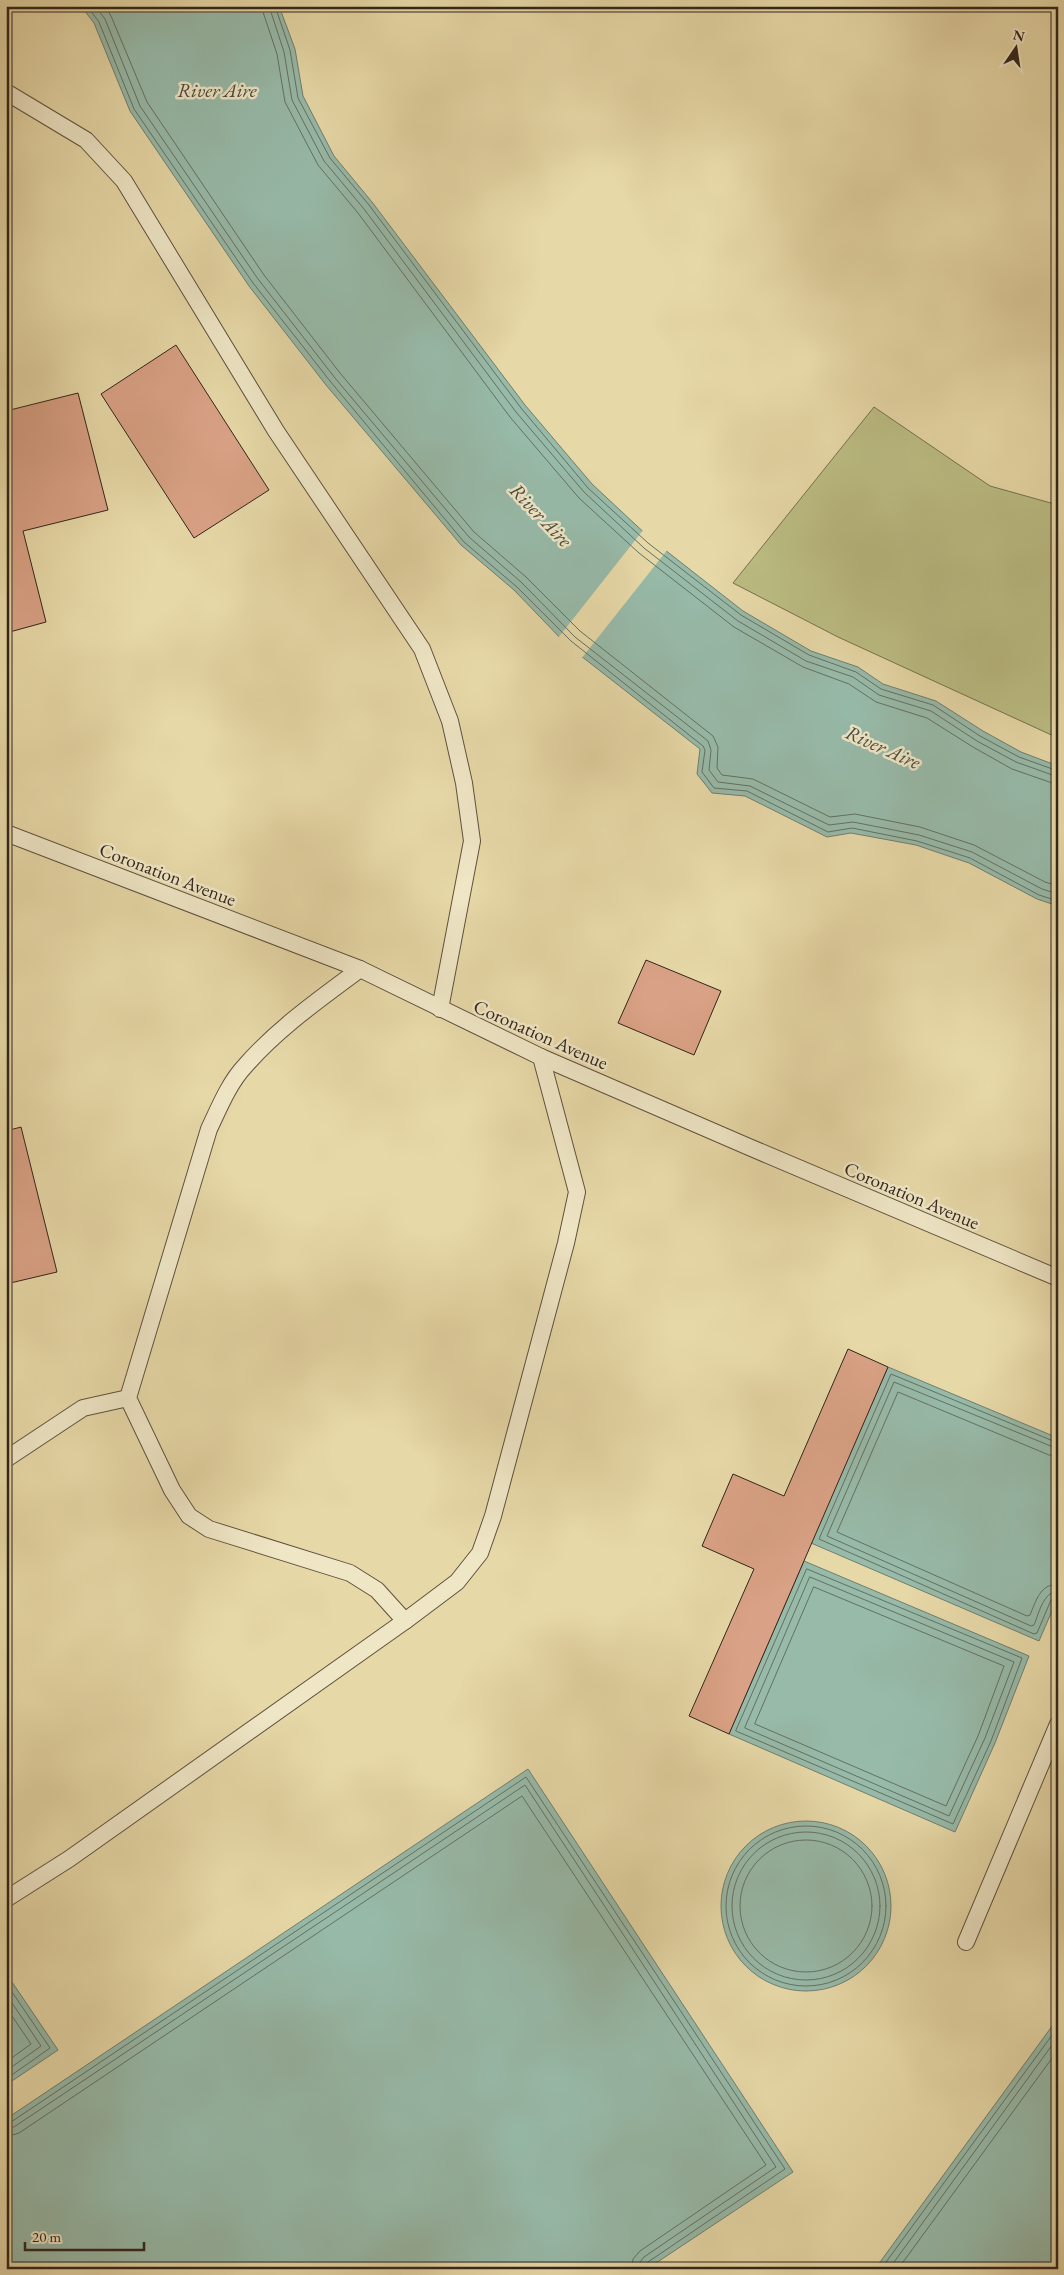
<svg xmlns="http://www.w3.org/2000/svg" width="1064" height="2275" font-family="'EB Garamond',serif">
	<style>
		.green { fill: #bbbd83; stroke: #76714f }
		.water { fill: #97baa9; stroke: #6f7e70 }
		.pier { fill: #e7d8a7 }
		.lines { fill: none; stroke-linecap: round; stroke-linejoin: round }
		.shore { stroke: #647062; stroke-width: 1 }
		.building { fill: #d9a185; stroke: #32251b }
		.service-casing { stroke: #5f523e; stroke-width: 18 }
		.service { stroke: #efe6c6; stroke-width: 16 }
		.labels { text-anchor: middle; stroke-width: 5; stroke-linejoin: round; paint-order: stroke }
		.street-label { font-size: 19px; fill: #32251b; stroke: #efe6c6 }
		.water-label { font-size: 20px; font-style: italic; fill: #4b4a3e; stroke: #efe6c6 }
	</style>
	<rect width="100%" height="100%" fill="#e7d8a7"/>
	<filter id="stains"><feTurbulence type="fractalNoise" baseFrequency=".004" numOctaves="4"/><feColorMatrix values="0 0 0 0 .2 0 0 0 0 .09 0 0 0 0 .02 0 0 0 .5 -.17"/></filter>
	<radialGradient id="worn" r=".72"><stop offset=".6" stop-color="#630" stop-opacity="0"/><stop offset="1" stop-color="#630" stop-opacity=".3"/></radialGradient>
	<!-- green -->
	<path class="green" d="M874 407 990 486 1058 505V738L838 637 733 583Z"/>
	<!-- water -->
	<g class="water">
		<path d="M81 6H279L295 49 303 96 334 156 372 202 525 405 592 484 651 539 743 611 811 651 858 667 883 684 936 701 983 731 1021 752 1058 766V906L1037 899 969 863 916 845 851 833 827 837 745 796 712 793 697 774 700 749 567 645 514 590 461 545 326 385 249 286 130 111 94 23Z"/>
		<path d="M888 1367 1058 1438V1597L1039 1641 811 1543Z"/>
		<path d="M804 1561 1029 1656 995 1743 955 1832 729 1734Z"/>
		<path d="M528 1769 793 2172 647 2269H6V2119Z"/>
		<circle cx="806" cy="1906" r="85"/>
		<path d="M8 1976 58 2050 6 2085V1977Z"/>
		<path d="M1058 2018V2269H875Z"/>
	</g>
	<!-- pier -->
	<path class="pier" d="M644 529 668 549 581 659 558 638Z"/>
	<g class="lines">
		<!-- shore -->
		<g class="shore">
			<path d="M87 6 99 22 134 109 253 283 330 381 464 542 517 587 571 641 703 746 705 750 702 772 714 788 747 791 828 832 852 828 917 841 970 858 1039 895 1058 901"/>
			<path d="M95 6 105 19 140 106 258 279 335 378 469 537 521 582 575 637 708 741 711 750 709 770 718 782 750 786 829 825 853 822 919 835 972 852 1042 889 1058 894"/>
			<path d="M105 6 111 16 147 102 264 275 340 373 474 532 526 577 580 631 713 736 718 747 717 768 722 775 753 779 830 817 855 814 920 827 974 845 1045 882 1058 886"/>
			<path d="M261 6 277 54 285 102 318 165 358 213 510 417 579 498 639 553 734 627 803 667 849 684 876 702 927 718 973 747 1012 769 1058 785"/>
			<path d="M269 6 284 52 292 100 324 161 364 209 516 412 584 492 644 548 738 621 806 661 853 677 879 695 931 711 977 741 1016 762 1058 777"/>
			<path d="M275 6 290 50 298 98 330 158 369 205 521 408 588 488 648 543 741 615 809 655 856 672 881 689 933 705 980 736 1019 757 1058 771"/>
			<path d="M1058 1443 891 1374 819 1539 1034 1634 1037 1633 1051 1600 1058 1597"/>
			<path d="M1058 1449 894 1382 827 1536 1031 1626 1034 1625C1039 1613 1043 1592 1058 1591"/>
			<path d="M1058 1456 1049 1455 898 1392 837 1532 1027 1616 1030 1615C1036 1601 1040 1584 1058 1584"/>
			<path d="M807 1569 1022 1658 991 1741 953 1824 736 1731Z"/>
			<path d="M810 1577 1014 1662 985 1738 949 1816 745 1728Z"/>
			<path d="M814 1587 1004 1666 978 1736 946 1806 755 1724Z"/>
			<circle cx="806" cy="1906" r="80"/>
			<circle cx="806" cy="1906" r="74"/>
			<circle cx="806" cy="1906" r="66"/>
			<path d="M6 1983 50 2048 6 2079"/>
			<path d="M6 1994 41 2046 6 2071"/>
			<path d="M6 2007 31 2044 6 2062"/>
			<path d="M6 2123 11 2122 526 1777 785 2169 648 2262 645 2269"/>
			<path d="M6 2129 14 2127 525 1785 776 2167 644 2257 640 2262 639 2269"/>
			<path d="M6 2137 19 2133 522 1796 766 2165 640 2251 633 2259 632 2269"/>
			<path d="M881 2269 1058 2027"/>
			<path d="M889 2269 1058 2037"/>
			<path d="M898 2269 1058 2050"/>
		</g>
	</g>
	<!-- building -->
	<g class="building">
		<path d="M176 345 269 490 194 538 101 394Z"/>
		<path d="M78 393 108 510 23 531 46 622 6 633V411Z"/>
		<path d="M646 960 721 991 694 1055 618 1023Z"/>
		<path d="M21 1127 57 1272 6 1284V1131Z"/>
		<path d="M848 1349 888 1367 729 1734 689 1716 754 1569 702 1546 733 1474 784 1496Z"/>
	</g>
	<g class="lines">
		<defs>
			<g id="service">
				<path d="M6 92 86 140 124 181 276 431 422 649 450 721 464 783 472 841 440 1009"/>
				<path d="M6 833 360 969 541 1057 749 1147 1058 1278"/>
				<path d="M360 969C320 999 278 1028 245 1066 229 1083 219 1108 209 1129L128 1398 172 1490 189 1516 209 1529 350 1573 377 1590 405 1621"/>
				<path d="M6 1459 83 1408 128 1398"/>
				<path d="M6 1899 69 1859 405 1621 457 1582 480 1553 493 1516 566 1243 577 1192 541 1057"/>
				<path d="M966 1942 1058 1724"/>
			</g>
		</defs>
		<!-- service casing -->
		<use href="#service" class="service-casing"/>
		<!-- service -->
		<use href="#service" class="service"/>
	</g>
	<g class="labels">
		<!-- street labels -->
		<g class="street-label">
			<text transform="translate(168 874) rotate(21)" y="7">Coronation Avenue</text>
			<text transform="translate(541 1034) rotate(24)" y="7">Coronation Avenue</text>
			<text transform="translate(912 1195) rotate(23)" y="7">Coronation Avenue</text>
		</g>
		<!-- water labels -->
		<g class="water-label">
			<text x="217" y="97">River Aire</text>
			<text transform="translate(541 515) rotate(46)" y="7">River Aire</text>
			<text transform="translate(883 747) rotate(24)" y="7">River Aire</text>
		</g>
	</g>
	<!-- margin -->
	<rect width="1064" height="2275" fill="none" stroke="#e7d8a7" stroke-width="25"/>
	<rect x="8" y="8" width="1049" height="2260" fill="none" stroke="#32251b" stroke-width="2.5"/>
	<rect x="12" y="12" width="1039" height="2250" fill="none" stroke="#32251b"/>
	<!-- north arrow -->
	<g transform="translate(1016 48) rotate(13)" stroke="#efe6c6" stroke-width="4" paint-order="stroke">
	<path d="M0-4L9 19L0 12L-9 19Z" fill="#32251b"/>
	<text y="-8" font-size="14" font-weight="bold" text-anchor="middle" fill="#32251b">N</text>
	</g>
	<!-- scale -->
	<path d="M25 2242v8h119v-8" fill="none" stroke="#32251b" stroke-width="2.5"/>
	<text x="32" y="2242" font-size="15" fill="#32251b" stroke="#efe6c6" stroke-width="4" paint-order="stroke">20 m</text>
	<rect width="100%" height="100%" filter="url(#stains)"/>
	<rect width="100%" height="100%" fill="url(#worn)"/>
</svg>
